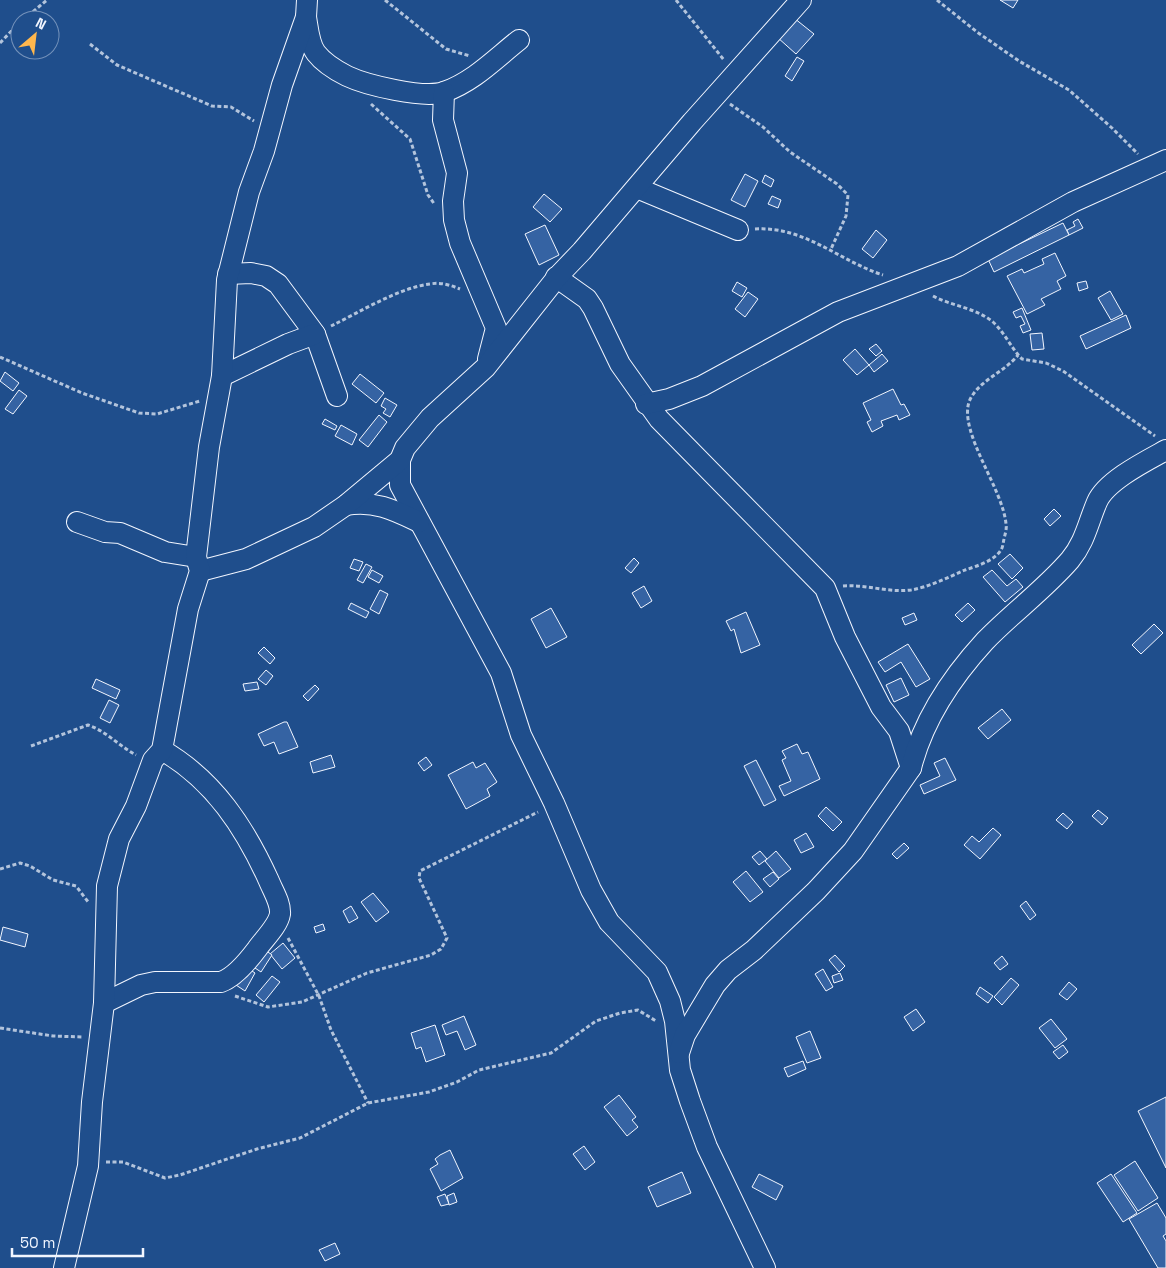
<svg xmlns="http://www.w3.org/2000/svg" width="1166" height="1268" font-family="'Space Grotesk',sans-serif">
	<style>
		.building { fill: #3563a3; stroke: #f2f6ff }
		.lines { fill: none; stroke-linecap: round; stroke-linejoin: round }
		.minor-casing { stroke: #f2f6ff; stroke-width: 22 }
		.path { stroke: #b3c4dc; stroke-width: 3; stroke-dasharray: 4 2.5; stroke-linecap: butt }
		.minor { stroke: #1f4e8c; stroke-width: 20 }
	</style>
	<rect width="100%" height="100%" fill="#1f4e8c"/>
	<!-- building -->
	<g class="building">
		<path d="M1000 0H1018L1013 8Z"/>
		<path d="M794 18 814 34 796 54 777 37Z"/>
		<path d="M797 57 804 61 792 81 785 76Z"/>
		<path d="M745 174 758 181 745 207 731 200Z"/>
		<path d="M765 175 774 180 771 187 762 182Z"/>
		<path d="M544 194 562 209 550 222 533 207Z"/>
		<path d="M772 196 781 200 778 208 768 204Z"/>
		<path d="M1078 219 1083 228 1069 235 1067 230 1075 226 1073 222Z"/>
		<path d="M1063 223 1069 235 994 272 988 259Z"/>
		<path d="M545 225 559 255 539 265 525 234Z"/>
		<path d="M876 230 887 240 873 258 862 249Z"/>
		<path d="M1055 253 1066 276 1057 281 1061 289 1041 299 1045 305 1027 314 1007 276 1022 269 1024 273 1044 264 1042 259Z"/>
		<path d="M1086 281 1088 288 1079 291 1077 283Z"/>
		<path d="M737 282 747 288 742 297 732 291Z"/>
		<path d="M1110 291 1123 314 1111 320 1098 298Z"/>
		<path d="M748 292 758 299 745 317 735 309Z"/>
		<path d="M1022 308 1031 330 1023 333 1020 326 1025 324 1021 316 1016 318 1013 312Z"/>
		<path d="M1126 315 1131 328 1086 349 1080 336Z"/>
		<path d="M1042 333 1044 349 1032 350 1030 334Z"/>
		<path d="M876 344 882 351 876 356 869 349Z"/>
		<path d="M855 349 869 365 857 375 843 360Z"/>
		<path d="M882 354 888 361 874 372 869 365Z"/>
		<path d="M5 372 19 383 13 391 0 381Z"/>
		<path d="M360 374 384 393 376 403 352 384Z"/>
		<path d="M893 389 901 405 904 404 910 415 899 420 897 415 881 421 883 426 872 432 867 422 871 420 863 403Z"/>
		<path d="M19 390 27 396 13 414 5 409Z"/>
		<path d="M385 398 397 405 390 417 383 413 386 409 381 406Z"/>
		<path d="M379 415 387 422 368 447 359 440Z"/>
		<path d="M325 419 337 426 335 430 322 424Z"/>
		<path d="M341 425 357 434 352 445 335 436Z"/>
		<path d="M1054 509 1061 516 1050 526 1044 519Z"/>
		<path d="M1010 554 1023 568 1012 579 998 564Z"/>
		<path d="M634 558 639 563 631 573 625 568Z"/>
		<path d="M354 559 363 562 359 571 350 568Z"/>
		<path d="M366 564 372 567 363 583 357 580Z"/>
		<path d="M372 570 383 576 379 583 368 577Z"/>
		<path d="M992 570 1007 586 1016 579 1023 587 1005 602 983 577Z"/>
		<path d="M644 586 652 601 641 608 632 593Z"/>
		<path d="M380 590 388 594 379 614 370 609Z"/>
		<path d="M351 603 369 612 366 618 348 609Z"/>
		<path d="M968 603 975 610 962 622 955 615Z"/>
		<path d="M551 608 567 637 546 648 531 619Z"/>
		<path d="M746 612 760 645 741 653 734 629 731 631 726 621Z"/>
		<path d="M914 613 917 620 905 625 902 618Z"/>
		<path d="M1154 624 1163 633 1141 654 1132 645Z"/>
		<path d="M908 644 930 679 916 687 901 662 885 672 878 662Z"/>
		<path d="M264 647 275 658 270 664 258 653Z"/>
		<path d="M266 670 273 676 266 685 258 679Z"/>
		<path d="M901 678 909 695 894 702 886 685Z"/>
		<path d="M96 679 120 690 116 699 92 688Z"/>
		<path d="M257 682 259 689 245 691 243 684Z"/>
		<path d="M315 685 319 689 308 701 303 696Z"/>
		<path d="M109 700 119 705 110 723 100 718Z"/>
		<path d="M1002 709 1011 720 988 739 978 728Z"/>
		<path d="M284 722H287L298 747 279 754 274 742 264 746 258 734Z"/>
		<path d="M797 744 802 754 808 752 820 779 784 796 779 786 791 781 782 760 786 758 782 751Z"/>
		<path d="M331 755 335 767 313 773 310 762Z"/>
		<path d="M426 757 432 765 424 771 418 763Z"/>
		<path d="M945 758 956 780 924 794 920 785 940 776 934 763Z"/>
		<path d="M756 760 776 800 764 806 744 766Z"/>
		<path d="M473 762 476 768 485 763 497 782 487 789 490 796 466 809 448 775Z"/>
		<path d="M826 807 842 822 833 831 818 816Z"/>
		<path d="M1098 810 1108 818 1102 825 1092 816Z"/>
		<path d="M1063 813 1073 822 1067 829 1056 820Z"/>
		<path d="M993 828 1001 835 980 859 964 845 972 836 979 842Z"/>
		<path d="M806 833 814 847 801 853 794 840Z"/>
		<path d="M904 843 909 848 897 859 892 854Z"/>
		<path d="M760 851 767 859 759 865 752 857Z"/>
		<path d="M776 851 791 869 779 878 765 861Z"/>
		<path d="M746 871 763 892 750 902 733 882Z"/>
		<path d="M773 872 779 879 770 887 763 879Z"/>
		<path d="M373 893 389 912 376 922 361 902Z"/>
		<path d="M1026 901 1036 915 1030 920 1020 906Z"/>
		<path d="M351 906 358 918 349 923 343 911Z"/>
		<path d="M323 924 325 930 316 933 314 927Z"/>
		<path d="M3 927 28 934 25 947 0 940Z"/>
		<path d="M283 943 295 958 282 969 270 954Z"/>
		<path d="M264 949 272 955 261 972 252 966Z"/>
		<path d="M835 955 845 966 839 972 829 960Z"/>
		<path d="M1002 956 1008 964 1000 970 994 963Z"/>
		<path d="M246 967 255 973 245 991 236 985Z"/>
		<path d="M823 969 833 987 826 991 815 974Z"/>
		<path d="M840 973 843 980 834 983 832 976Z"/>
		<path d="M272 976 280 982 264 1002 256 995Z"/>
		<path d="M1011 978 1019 985 1002 1005 994 997Z"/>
		<path d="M1069 982 1077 989 1067 1000 1059 994Z"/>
		<path d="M980 987 993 996 988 1003 976 994Z"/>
		<path d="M916 1009 925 1022 913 1031 904 1017Z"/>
		<path d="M464 1016 476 1045 465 1050 457 1031 446 1035 442 1025Z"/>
		<path d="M1051 1019 1067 1039 1055 1048 1039 1028Z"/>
		<path d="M435 1025 445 1055 426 1062 421 1047 416 1049 411 1033Z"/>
		<path d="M810 1031 821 1058 807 1063 796 1037Z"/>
		<path d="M1063 1045 1068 1052 1059 1059 1053 1052Z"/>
		<path d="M803 1061 806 1069 788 1077 784 1068Z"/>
		<path d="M619 1095 636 1117 632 1120 638 1127 627 1136 604 1107Z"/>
		<path d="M1166 1097V1168L1138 1111Z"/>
		<path d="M584 1146 595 1162 585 1170 573 1154Z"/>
		<path d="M450 1150 463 1178 441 1191 430 1169 438 1164 435 1159 440 1155Z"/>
		<path d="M1135 1161 1158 1198 1138 1211 1114 1175Z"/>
		<path d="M682 1172 691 1193 657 1207 648 1187Z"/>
		<path d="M759 1174 783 1186 776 1200 752 1187Z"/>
		<path d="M1111 1174 1137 1213 1123 1222 1097 1183Z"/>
		<path d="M454 1193 457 1202 449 1205 447 1196Z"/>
		<path d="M445 1194 449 1204 441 1206 437 1197Z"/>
		<path d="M1157 1203 1166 1218V1234L1163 1236 1166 1241V1268H1158L1129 1219Z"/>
		<path d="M335 1243 340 1254 325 1261 319 1250Z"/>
	</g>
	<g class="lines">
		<defs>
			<g id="minor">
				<path d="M306 17C308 28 309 44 316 53 323 62 337 71 347 76 366 85 424 99 444 92 473 82 495 59 519 40"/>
				<path d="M444 92 443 120 457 173 453 201 454 220 460 243 496 328 488 359"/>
				<path d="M637 188 738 230"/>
				<path d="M228 274 251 273 266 276 278 284 315 334 337 396"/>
				<path d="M556 277 587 299 593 308 620 364 659 419 825 588 845 637 881 707 899 731 911 768"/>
				<path d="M222 376 288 344 315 334"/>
				<path d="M646 404 669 399 702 386 838 312 958 266 1073 202 1166 160"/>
				<path d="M400 460V485L501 673 521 735 554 803 591 890 609 922 657 972 670 1001 675 1021 680 1070 690 1101 707 1147 765 1268"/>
				<path d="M346 505C374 500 394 510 419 522"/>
				<path d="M77 522 105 532 120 533 165 552 196 557"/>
				<path d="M200 571 246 559 314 527 346 505 400 460 405 448 430 418 486 367 558 276 582 251 692 122 801 0"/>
				<path d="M104 1003 141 985 155 982H221C235 977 248 961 257 949 264 939 278 926 280 914 281 903 273 891 269 881 245 828 214 780 162 750"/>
				<path d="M679 1053 685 1035 715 985 728 970 754 950 816 891 853 851 911 768C923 720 952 677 985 641 1012 613 1044 590 1070 560 1085 542 1088 523 1097 502 1106 481 1146 461 1166 450"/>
				<path d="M64 1268 88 1166 92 1102 104 1003 107 886 119 839 136 806 153 760 162 750 188 609 200 571 196 557 209 447 222 376 227 280 249 192 264 151 282 85 306 17 307 0"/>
			</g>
		</defs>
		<!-- minor casing -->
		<use href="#minor" class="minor-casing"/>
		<!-- path -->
		<g class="path">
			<path d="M385 0 446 49 470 56"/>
			<path d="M676 0 724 60"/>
			<path d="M937 0 977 32 1019 61 1069 90 1112 128 1138 154"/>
			<path d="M23 20 47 0"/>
			<path d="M0 43 20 22"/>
			<path d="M90 44 117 65 212 106 231 107 254 121"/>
			<path d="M371 104 410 139 428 195 435 205"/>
			<path d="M730 104 763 127 790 152 837 184 848 195 846 216 831 249"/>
			<path d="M755 229C805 226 839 261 883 275"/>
			<path d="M933 296C952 306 976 308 993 322 1005 333 1011 348 1022 359L1046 363 1063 371 1155 436"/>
			<path d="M331 326C360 312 398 288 430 284 441 282 450 285 460 289"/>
			<path d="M0 357 82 393 139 413 157 414 200 401"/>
			<path d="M843 586C866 584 888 593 911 590 929 587 949 577 965 570 977 566 994 561 1001 550 1003 547 1003 543 1004 539 1005 534 1007 529 1006 524 1003 489 959 433 969 402 977 381 1005 372 1018 355"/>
			<path d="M31 746 88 725C106 731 119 746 136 755"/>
			<path d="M0 869 20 863 30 866 53 880 76 886 89 903"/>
			<path d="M288 938 319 996 331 1030 368 1103"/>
			<path d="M235 996 268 1007 302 1002 367 973 431 955 441 949 447 938 419 878 420 871 538 812"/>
			<path d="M0 1028 53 1036 82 1037"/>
			<path d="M106 1162H123L165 1178 180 1175 257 1149 300 1138 368 1103 429 1092 457 1082 479 1070 551 1053 596 1021 620 1013 638 1010 656 1021"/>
		</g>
		<!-- minor -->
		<use href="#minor" class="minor"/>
	</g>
	<!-- north arrow -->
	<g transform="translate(35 35) rotate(28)"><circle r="24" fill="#1f4e8c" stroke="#7391ba"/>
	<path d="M0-4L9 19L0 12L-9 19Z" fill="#ffb74d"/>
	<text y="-8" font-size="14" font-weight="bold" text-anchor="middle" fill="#f2f6ff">N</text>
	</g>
	<!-- scale -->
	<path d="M12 1248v8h131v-8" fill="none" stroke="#f2f6ff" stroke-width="2.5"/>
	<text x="20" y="1248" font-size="15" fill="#f2f6ff" stroke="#1f4e8c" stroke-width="4" paint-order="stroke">50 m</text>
</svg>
